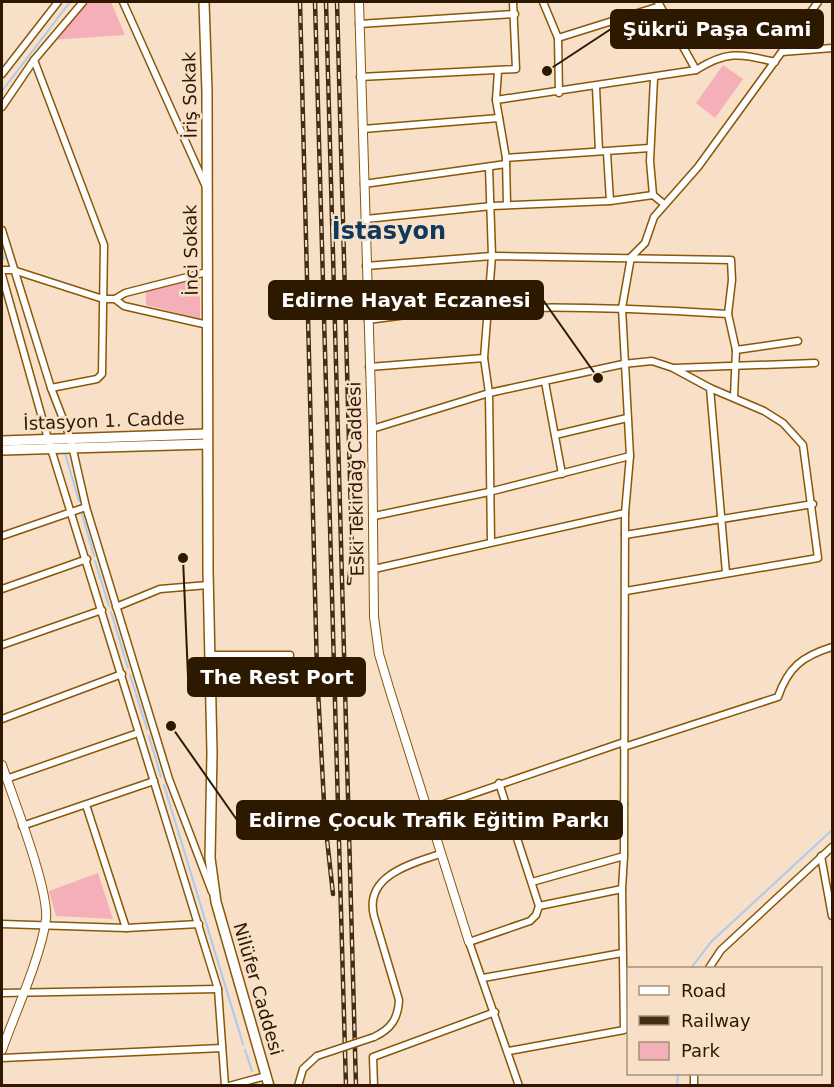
<svg xmlns="http://www.w3.org/2000/svg" width="834" height="1087" font-family="'DejaVu Sans',sans-serif">
	<style>
		.green { fill: #f5afb8 }
		.lines { fill: none; stroke-linecap: round; stroke-linejoin: round }
		.stream { stroke: #aacbed; stroke-width: 2 }
		.minor-casing { stroke: #895706; stroke-width: 9 }
		.tertiary-casing { stroke: #895706; stroke-width: 10 }
		.secondary-casing { stroke: #895706; stroke-width: 12 }
		.minor { stroke: #fff; stroke-width: 6 }
		.tertiary { stroke: #fff; stroke-width: 8 }
		.secondary { stroke: #fff; stroke-width: 9 }
		.rail-casing { stroke: #422d15; stroke-width: 4.5 }
		.rail { stroke: #f7e0c7; stroke-width: 2; stroke-dasharray: 7; stroke-linecap: butt }
		.minor-bridge-casing { stroke: #895706; stroke-width: 9; stroke-linecap: butt }
		.minor-bridge { stroke: #fff; stroke-width: 6 }
		.labels { text-anchor: middle; stroke-width: 5; stroke-linejoin: round; paint-order: stroke }
		.street-label { font-size: 18px; fill: #2d1800; stroke: #f7e0c7 }
		.district-label { font-size: 24px; font-weight: bold; fill: #0f385e; stroke: #f7e0c7 }
		.leader { fill: none; stroke: #2d1800; stroke-width: 2 }
		.callout-dot { fill: #2d1800; stroke: #f7e0c7; stroke-width: 2 }
		.callout { fill: #2d1800; stroke: #2d1800; stroke-width: 2 }
		.callout-label { font-size: 20px; text-anchor: middle; font-weight: bold; fill: #fff }
	</style>
	<rect width="100%" height="100%" fill="#f7e0c7"/>
	<!-- green -->
	<g class="green">
		<path d="M87 2H111L125 35 52 40Z"/>
		<path d="M723 65 743 79 715 118 696 103Z"/>
		<path d="M200 277V319L146 305V289Z"/>
		<path d="M98 873 113 919 56 916 49 891Z"/>
	</g>
	<g class="lines">
		<!-- stream -->
		<g class="stream">
			<path d="M2 91 70 2"/>
			<path d="M2 251 4 259"/>
			<path d="M65 453 79 501"/>
			<path d="M82 514 94 556"/>
			<path d="M95 561 109 606"/>
			<path d="M111 612 128 668"/>
			<path d="M130 675 147 729"/>
			<path d="M149 736 161 777"/>
			<path d="M164 785 243 1044"/>
			<path d="M691 968 711 942 832 830"/>
			<path d="M245 1050 252 1071"/>
			<path d="M256 1084V1086"/>
			<path d="M677 1086 678 1074"/>
		</g>
		<defs>
			<g id="minor">
				<path d="M123 2 206 187"/>
				<path d="M543 2 558 38 559 93"/>
				<path d="M658 2 696 70"/>
				<path d="M359 24 515 14"/>
				<path d="M558 38 660 6"/>
				<path d="M782 52 832 48"/>
				<path d="M34 60 104 245 102 374 97 379 51 388"/>
				<path d="M498 71 496 100 506 158 507 205"/>
				<path d="M2 74 58 2"/>
				<path d="M360 77 516 69 513 2"/>
				<path d="M596 87 599 151"/>
				<path d="M496 100 696 70C728 50 740 54 775 62"/>
				<path d="M2 107 34 60 83 2"/>
				<path d="M363 129 499 118"/>
				<path d="M607 153 610 201"/>
				<path d="M506 158 650 148"/>
				<path d="M489 167 492 256 484 358 489 393 491 542"/>
				<path d="M364 184 506 164"/>
				<path d="M653 195 650 161 654 78"/>
				<path d="M366 219 492 206 610 201 653 195 664 204"/>
				<path d="M2 230 51 388 70 437 86 507 169 779 212 892"/>
				<path d="M366 266 492 256 731 260 732 280 728 314 736 350 734 397"/>
				<path d="M2 270H13L103 299H115L124 306 208 325"/>
				<path d="M2 275 48 439 218 989 225 1086"/>
				<path d="M115 299 125 293 207 272"/>
				<path d="M368 320C488 302 608 307 728 314"/>
				<path d="M736 350 798 341"/>
				<path d="M369 367 484 358"/>
				<path d="M674 368 815 363"/>
				<path d="M545 382 562 474"/>
				<path d="M710 388 726 573"/>
				<path d="M372 429 489 393 623 364 652 361 673 368 710 388 764 411 783 423 803 445 818 558 626 591"/>
				<path d="M555 435 627 418"/>
				<path d="M374 516 489 492 630 456"/>
				<path d="M625 535 813 504"/>
				<path d="M2 536 86 507"/>
				<path d="M374 569 625 513"/>
				<path d="M2 589 87 559"/>
				<path d="M116 607 160 589 208 585"/>
				<path d="M2 645 102 610"/>
				<path d="M210 655H290"/>
				<path d="M2 719 122 674"/>
				<path d="M624 747 778 697C788 667 803 656 832 647"/>
				<path d="M6 779 138 733"/>
				<path d="M499 783 539 906 536 915 530 921 469 942 519 1086"/>
				<path d="M86 805 126 928"/>
				<path d="M426 810 624 742"/>
				<path d="M22 826 154 781"/>
				<path d="M517 835 624 804"/>
				<path d="M821 856 832 916"/>
				<path d="M532 882 624 856"/>
				<path d="M539 906 622 889"/>
				<path d="M2 924 126 928 199 924"/>
				<path d="M709 968 721 950 832 847"/>
				<path d="M483 978 622 953"/>
				<path d="M2 993 218 989"/>
				<path d="M374 1037C391 1029 398 1019 399 1000L374 916C364 876 410 864 440 854"/>
				<path d="M509 1051 624 1030 622 889 624 856 625 513 630 456 622 308 631 257 645 243 654 217 698 167 818 2"/>
				<path d="M2 1058 222 1048"/>
				<path d="M694 1074V1086"/>
				<path d="M229 1086 266 1076"/>
				<path d="M298 1086 303 1069 317 1056"/>
				<path d="M374 1086 373 1057 495 1012"/>
			</g>
			<g id="tertiary">
				<path d="M359 2 372 429 374 617 379 654 390 691 469 942"/>
				<path d="M2 765C13 798 49 889 46 919 41 957 15 1013 2 1050"/>
			</g>
			<g id="secondary">
				<path d="M204 2 207 92 208 571 212 753 210 858 216 902 269 1086"/>
				<path d="M2 441 207 434"/>
				<path d="M2 450 207 444"/>
			</g>
		</defs>
		<!-- minor casing -->
		<use href="#minor" class="minor-casing"/>
		<!-- tertiary casing -->
		<use href="#tertiary" class="tertiary-casing"/>
		<!-- secondary casing -->
		<use href="#secondary" class="secondary-casing"/>
		<!-- minor -->
		<use href="#minor" class="minor"/>
		<!-- tertiary -->
		<use href="#tertiary" class="tertiary"/>
		<!-- secondary -->
		<use href="#secondary" class="secondary"/>
		<defs>
			<g id="rail">
				<path d="M300 2 317 672 325 821 333 894"/>
				<path d="M315 2 346 1086"/>
				<path d="M326 2 356 1086"/>
				<path d="M337 2 352 552 349 583"/>
			</g>
		</defs>
		<!-- rail casing -->
		<use href="#rail" class="rail-casing"/>
		<!-- rail -->
		<use href="#rail" class="rail"/>
		<defs>
			<path id="minor-bridge" d="M317 1056 374 1037"/>
		</defs>
		<!-- minor-bridge casing -->
		<use href="#minor-bridge" class="minor-bridge-casing"/>
		<!-- minor-bridge -->
		<use href="#minor-bridge" class="minor-bridge"/>
	</g>
	<g class="labels">
		<!-- street labels -->
		<g class="street-label">
			<text transform="translate(190 95) rotate(-91)" y="6">İriş Sokak</text>
			<text transform="translate(191 250) rotate(-91)" y="6">İnci Sokak</text>
			<text transform="translate(104 421) rotate(-2)" y="6">İstasyon 1. Cadde</text>
			<text transform="translate(356 479) rotate(-91)" y="6">Eski Tekirdağ Caddesi</text>
			<text transform="translate(258 989) rotate(74)" y="6">Nilüfer Caddesi</text>
		</g>
		<!-- district labels -->
		<g class="district-label">
			<text x="389" y="239">İstasyon</text>
		</g>
	</g>
	<!-- callouts -->
	<path class="leader" d="M547 71L611 29M598 378L543 300M183 558L188 677M171 726L237 820"/>
	<g class="callout-dot">
		<circle cx="547" cy="71" r="6"/>
		<circle cx="598" cy="378" r="6"/>
		<circle cx="183" cy="558" r="6"/>
		<circle cx="171" cy="726" r="6"/>
	</g>
	<g class="callout">
		<rect x="611" y="10" width="212" height="38" rx="6"/>
		<rect x="269" y="281" width="274" height="38" rx="6"/>
		<rect x="188" y="658" width="177" height="38" rx="6"/>
		<rect x="237" y="801" width="385" height="38" rx="6"/>
	</g>
	<g class="callout-label">
		<text x="717" y="36">Şükrü Paşa Cami</text>
		<text x="406" y="307">Edirne Hayat Eczanesi</text>
		<text x="277" y="684">The Rest Port</text>
		<text x="429" y="827">Edirne Çocuk Trafik Eğitim Parkı</text>
	</g>
	<!-- border -->
	<rect width="834" height="1087" fill="none" stroke="#2d1800" stroke-width="6"/>
	<!-- legend -->
	<rect x="627" y="967" width="195" height="108" fill="#f7e0c7" stroke="#a69077" stroke-width="1.5"/>
	<rect x="639" y="986" width="30" height="9" fill="#ffffff" stroke="#a69077" stroke-width="1.5"/>
	<text x="681" y="997" font-size="18" fill="#2d1800">Road</text>
	<rect x="639" y="1016" width="30" height="9" fill="#422d15" stroke="#a69077" stroke-width="1.5"/>
	<text x="681" y="1027" font-size="18" fill="#2d1800">Railway</text>
	<rect x="639" y="1042" width="30" height="18" fill="#f5afb8" stroke="#a69077" stroke-width="1.5"/>
	<text x="681" y="1057" font-size="18" fill="#2d1800">Park</text>
</svg>
